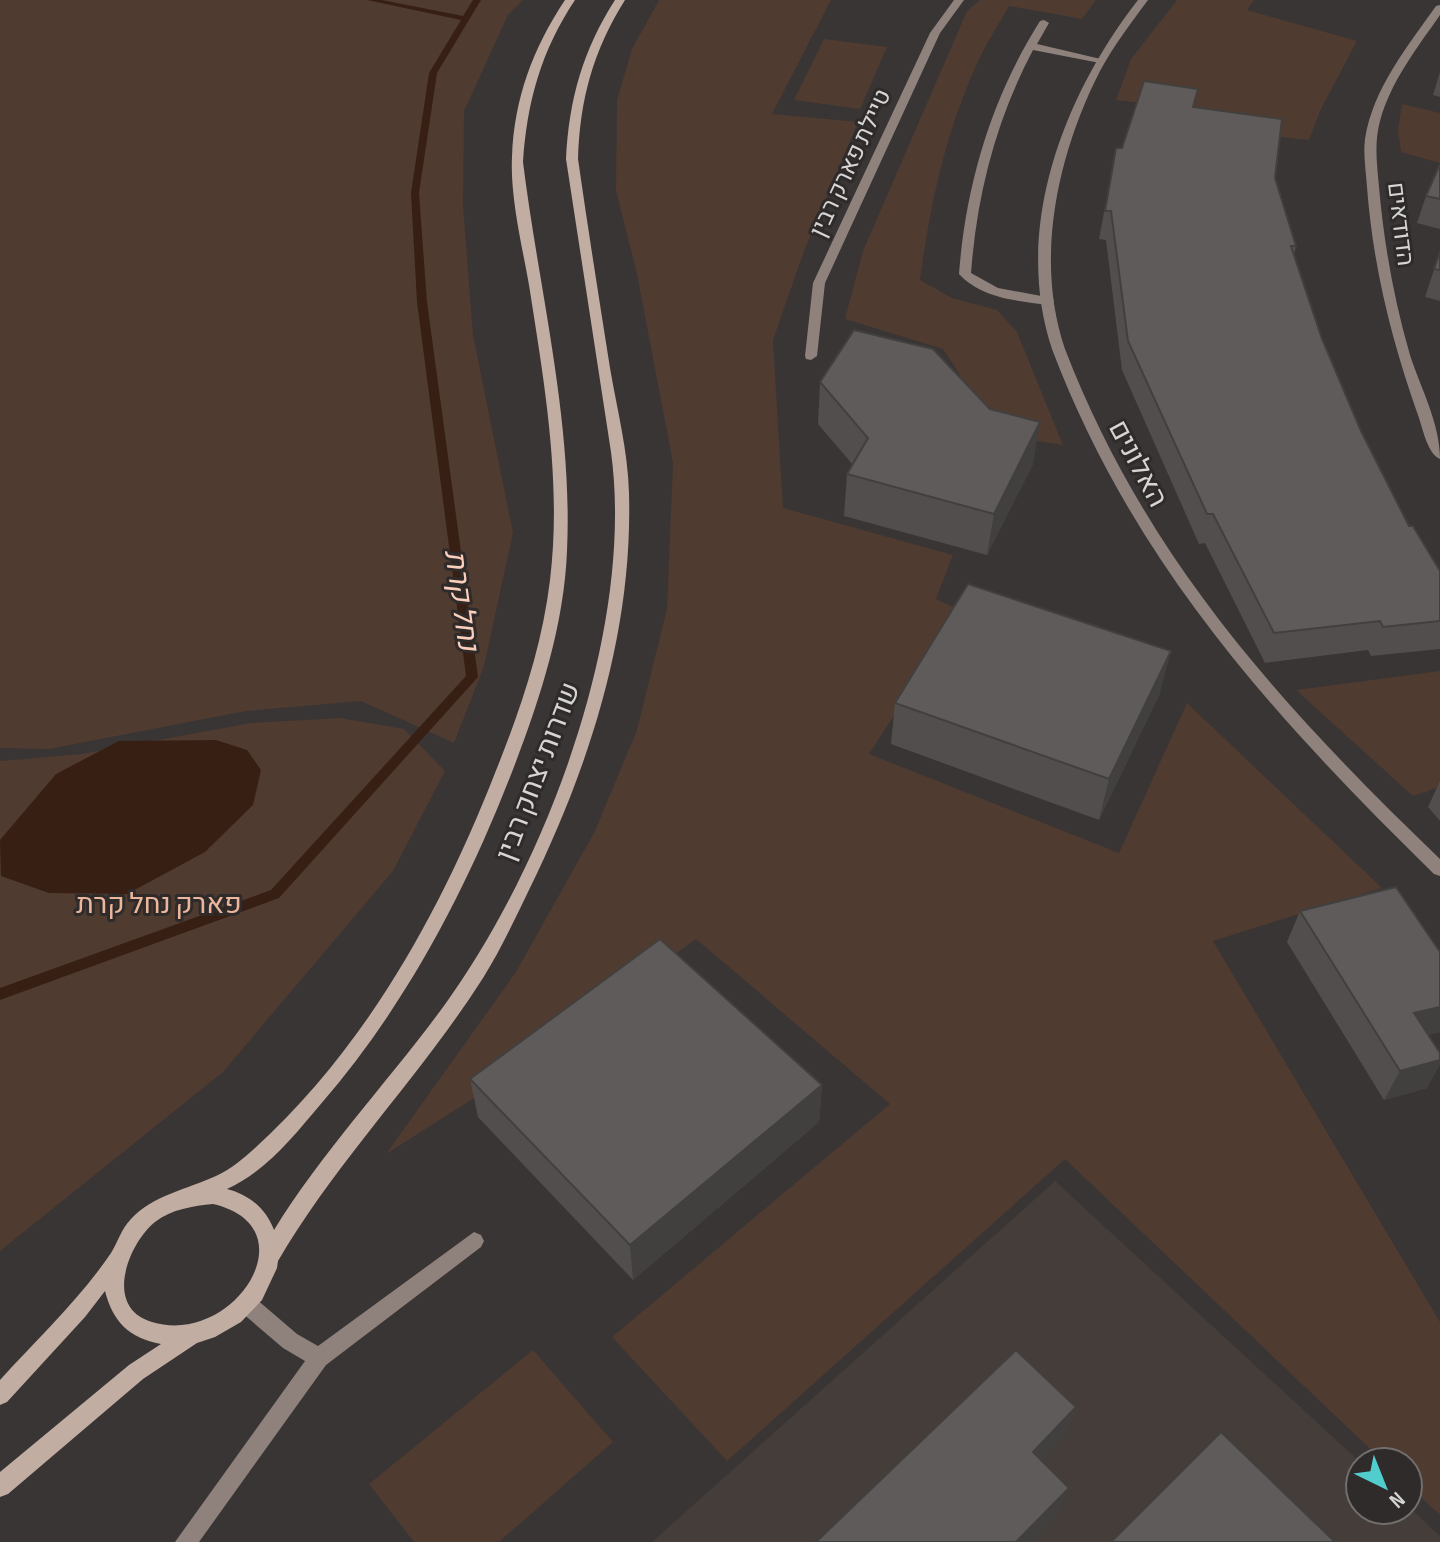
<svg xmlns="http://www.w3.org/2000/svg" width="1440" height="1542" font-family="'Sofia Sans Condensed',Heebo,sans-serif">
	<style>
		.built { fill: #453d39 }
		.green { fill: #503b31 }
		.water { fill: #371f14 }
		.lines { fill: none; stroke-linecap: round; stroke-linejoin: round }
		.stream { fill: #371f14; fill-rule: evenodd }
		.lane { fill: #8f827c; fill-rule: evenodd }
		.street { fill: #8f827c; fill-rule: evenodd }
		.secondary { fill: #c2ada3; fill-rule: evenodd }
		.wall { fill: #514e4d }
		.shaded-wall { fill: #42403f }
		.building { fill: #5e5b5a; stroke: #42403f; stroke-width: 2 }
		.labels { text-anchor: middle; stroke-width: 6; stroke-linejoin: round; paint-order: stroke }
		.far-street-label { font-size: 24px; fill: #d6d4d4; stroke: #2e2b2a }
		.street-label { font-size: 28px; fill: #d6d4d4; stroke: #2e2b2a }
		.park-label { font-size: 28px; fill: #ecb69d; stroke: #2e2b2a }
		.water-label { font-size: 30px; font-style: italic; fill: #faceba; stroke: #2e2b2a }
	</style>
	<rect width="100%" height="100%" fill="#383534"/>
	<!-- built -->
	<path class="built" d="M1055 1181 1360 1462V1510H1408V1506L1440 1536V1542H652Z"/>
	<!-- green -->
	<g class="green">
		<path d="M0 0H523L508 15 464 111 463 205 473 335 513 533 484 666 454 743 361 701 246 711 49 749 0 748Z"/>
		<path d="M659 0H831L772 114 858 122 804 251 773 340 783 508 953 555 936 599 962 611 869 754 1119 853 1187 703 1382 888 1213 941 1440 1322V1515L1408 1485V1462H1384L1065 1159 727 1461 612 1337 890 1104 696 939 493 1086 386 1154 516 972 595 831 637 730 667 609 673 463 637 274 616 191 617 100 632 49Z"/>
		<path d="M980 0H1096L1082 19 1009 6C998 26 985 45 976 66 945 134 930 207 920 280L952 298 997 310 1017 332 1063 445 999 435 943 349 845 319 863 251 967 11Z"/>
		<path d="M1177 0H1254L1247 10 1357 41 1321 109 1309 140 1212 130 1208 110 1116 100 1131 59Z"/>
		<path d="M824 39 887 47 860 109 794 100Z"/>
		<path d="M1402 104 1440 113V163L1401 152 1398 130Z"/>
		<path d="M1440 671V787L1413 796 1296 690Z"/>
		<path d="M340 718 404 729 445 771 393 871 223 1072 0 1251V761L82 754 251 723Z"/>
		<path d="M533 1350 613 1442 499 1542H414L369 1484Z"/>
	</g>
	<!-- water -->
	<path class="water" d="M216 740 247 750 261 770 253 805 205 852 127 894 49 893 1 876 0 840 56 774 119 741Z"/>
	<g class="lines">
		<!-- stream -->
		<path class="stream" d="M367 0H382L463 16 473 0H481L437 73 419 193 427 302 478 677 279 898 0 1000V988L271 890 466 676 417 302 411 193 429 73 461 20Z"/>
		<!-- lane -->
		<g class="lane">
			<path d="M954 0H964L940 33 825 283 817 356 811 360 806 359 805 356 813 283 930 33Z"/>
			<path d="M1044 20 1049 23 1037 44 1105 60 1100 63 1033 50C996 120 977 194 971 273L998 288 1052 298 1054 301 1048 305C1017 301 981 298 959 274 966 183 992 97 1040 21Z"/>
			<path d="M474 1232 481 1235 484 1241 481 1247 326 1365 199 1542H175L305 1361 283 1348 241 1312 238 1305 241 1298 248 1295 255 1298 297 1334 318 1346Z"/>
		</g>
		<!-- street -->
		<g class="street">
			<path d="M1138 0H1148C1131 23 1114 45 1100 71 1058 153 1034 259 1065 349 1145 557 1282 707 1440 859V876L1434 874C1274 717 1133 563 1052 349 1012 229 1064 95 1138 0Z"/>
			<path d="M1440 5V15C1417 48 1391 81 1380 121 1374 144 1377 164 1379 187 1384 244 1394 300 1410 355 1421 389 1440 423 1440 459 1428 454 1423 430 1419 418 1392 342 1373 267 1367 187 1366 171 1363 155 1365 139 1373 88 1408 46 1436 6Z"/>
		</g>
		<!-- secondary -->
		<path class="secondary" d="M565 0H575C541 51 527 102 523 162 539 291 573 420 567 551 564 627 539 702 512 772 465 893 405 1007 320 1105 293 1137 265 1172 227 1189 250 1195 266 1209 274 1230 324 1149 390 1080 446 1003 548 861 635 628 611 452L566 159C569 99 583 50 615 0H625C593 51 580 99 578 159 588 229 599 298 610 368 617 409 628 451 629 493 633 633 589 768 528 892 514 921 500 951 483 978 420 1077 337 1160 278 1261L277 1268 262 1300 241 1322 215 1337 197 1343 143 1379 8 1494 0 1497V1472L129 1365 161 1344C129 1338 113 1322 105 1291L85 1317 7 1402 0 1405V1380C37 1339 80 1299 111 1253 118 1242 121 1229 131 1219 153 1195 188 1189 216 1176 231 1169 243 1159 255 1148 366 1047 441 911 495 773 520 711 542 647 550 580 562 482 544 381 529 285 522 245 510 197 512 157 514 99 533 48 565 0ZM213 1204C312 1227 233 1347 152 1322 103 1308 128 1244 155 1222 172 1209 193 1206 213 1204Z"/>
	</g>
	<!-- wall -->
	<g class="wall">
		<path d="M1440 72V97L1433 95Z"/>
		<path d="M1195 108 1275 178 1296 246 1294 255 1322 339 1361 431 1409 526 1440 571V649L1371 656 1368 650 1265 663 1205 543 1199 544 1122 370 1106 240 1099 239 1116 148H1122Z"/>
		<path d="M1440 164V229L1417 223 1426 196Z"/>
		<path d="M1440 252V301L1425 297Z"/>
		<path d="M820 382 1033 464 987 555 844 516 847 474 853 465 818 424Z"/>
		<path d="M1160 693 1099 820 891 744 895 703Z"/>
		<path d="M1440 781V821L1428 807Z"/>
		<path d="M1300 911 1440 952V1032L1428 1035 1427 1088 1384 1100 1287 942Z"/>
		<path d="M470 1079 822 1085 819 1122 633 1280 478 1117Z"/>
	</g>
	<!-- shaded-wall -->
	<g class="shaded-wall">
		<path d="M1040 422 1033 464 987 555 994 514Z"/>
		<path d="M1171 651 1160 693 1099 820 1109 779Z"/>
		<path d="M1440 1007V1032L1399 1043 1414 1013Z"/>
		<path d="M1440 1060V1065L1427 1088 1384 1100 1400 1071Z"/>
		<path d="M822 1085 819 1122 633 1280 630 1245Z"/>
		<path d="M1076 1407 1064 1438 1022 1482 1033 1452Z"/>
		<path d="M1069 1488 1057 1517 1033 1542H1016Z"/>
	</g>
	<!-- building -->
	<g class="building">
		<path d="M1144 81 1198 89 1193 107 1282 119 1275 178 1296 246H1291L1322 339 1361 431 1409 526H1413L1440 571V621L1383 627 1380 621 1274 633 1213 514H1207L1128 341 1111 211H1105L1116 148H1122Z"/>
		<path d="M1440 164V199L1426 196Z"/>
		<path d="M1440 252V270L1434 269Z"/>
		<path d="M854 330 933 349 990 409 1040 422 994 514 847 474 868 438 820 382Z"/>
		<path d="M968 584 1171 651 1109 779 895 703Z"/>
		<path d="M1396 887 1440 952V1007L1414 1013 1440 1053V1060L1400 1071 1300 911Z"/>
		<path d="M660 939 822 1085 630 1245 470 1079Z"/>
		<path d="M1016 1350 1076 1407 1033 1452 1069 1488 1016 1542H816Z"/>
		<path d="M1221 1432 1335 1542H1111Z"/>
	</g>
	<g class="labels">
		<!-- far-street labels -->
		<g class="far-street-label">
			<text transform="translate(850 163) rotate(-65)" y="8">טיילת פארק רבין</text>
			<text transform="translate(1401 224) rotate(83)" y="8">הדודאים</text>
		</g>
		<!-- street labels -->
		<g class="street-label">
			<text transform="translate(1139 463) rotate(62)" y="10">האלונים</text>
			<text transform="translate(537 771) rotate(-69)" y="10">שדרות יצחק רבין</text>
		</g>
		<!-- park labels -->
		<g class="park-label">
			<text x="159" y="913">פארק נחל קרת</text>
		</g>
		<!-- water labels -->
		<g class="water-label">
			<text transform="translate(462 600) rotate(82)" y="10">נחל קרת</text>
		</g>
	</g>
	<!-- north arrow -->
	<g transform="translate(1384 1486) rotate(137)"><circle r="38" fill="#2e2b2a" stroke="#716f6e" stroke-width="2"/>
	<path d="M0-6L14 30L0 20L-14 30Z" fill="#52cdce"/>
	<text y="-12" font-size="22" font-weight="bold" text-anchor="middle" fill="#d6d4d4">N</text>
	</g>
</svg>
